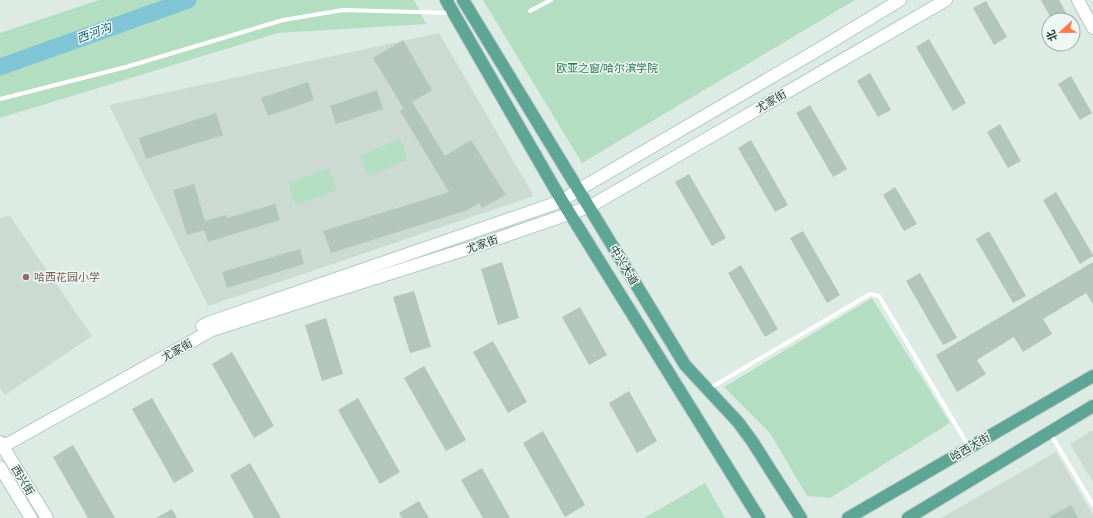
<svg xmlns="http://www.w3.org/2000/svg" width="1093" height="518" font-family="'Nunito Sans','Noto Sans SC',sans-serif">
	<style>
		.built { fill: #cbdbd4 }
		.green { fill: #b3dec1 }
		.lines { fill: none; stroke-linecap: round; stroke-linejoin: round }
		.river { stroke: #7fc5d6; stroke-width: 17 }
		.building { fill: #b2c6be }
		.secondary-casing { stroke: #afcbc2; stroke-width: 14 }
		.primary-casing { stroke: #c0c8c6; stroke-width: 14 }
		.lane { stroke: #fff; stroke-width: 4 }
		.secondary { stroke: #fff; stroke-width: 12 }
		.primary { stroke: #5da595; stroke-width: 12 }
		.education-dot { fill: #8d6e63; stroke: #eef7f3; stroke-width: 1.5 }
		.labels { text-anchor: middle; stroke-width: 3; stroke-linejoin: round; paint-order: stroke }
		.park-label { font-size: 11px; fill: #247647; stroke: #eef7f3 }
		.street-label { font-size: 11px; fill: #1d3b34; stroke: #eef7f3 }
		.education-label { font-size: 11px; fill: #785e54; stroke: #eef7f3; text-anchor: start }
		.water-label { font-size: 12px; font-style: italic; fill: #13667c; stroke: #eef7f3 }
	</style>
	<rect width="100%" height="100%" fill="#ddebe5"/>
	<!-- built -->
	<g class="built">
		<path d="M439 33 534 196 208 306 109 105Z"/>
		<path d="M9 215 92 336 5 395 0 388V218Z"/>
		<path d="M1093 430V482L1070 444Z"/>
		<path d="M1056 452 1093 515V518H941Z"/>
	</g>
	<!-- green -->
	<g class="green">
		<path d="M99 0H414L426 24 278 33 0 118V33Z"/>
		<path d="M483 0H855L582 163Z"/>
		<path d="M400 139 408 160 368 176 360 156Z"/>
		<path d="M329 168 337 190 296 205 288 183Z"/>
		<path d="M872 298 950 423 830 498 807 496 770 433 724 387Z"/>
		<path d="M705 483 725 518H644Z"/>
	</g>
	<g class="lines">
		<!-- river -->
		<path class="river" d="M0 67 188 0"/>
	</g>
	<!-- building -->
	<g class="building">
		<path d="M1041 0H1059L1070 20H1052Z"/>
		<path d="M986 1 1007 37 994 45 973 8Z"/>
		<path d="M929 39 966 103 953 111 916 47Z"/>
		<path d="M403 40 432 90 412 102 445 156 471 140 506 195 482 208 479 203 468 210 331 253 323 231 449 192 400 111 404 109 373 58Z"/>
		<path d="M870 73 891 110 878 117 857 81Z"/>
		<path d="M1071 76 1092 113 1080 120 1058 84Z"/>
		<path d="M308 82 314 100 268 116 261 98Z"/>
		<path d="M377 90 383 109 336 124 330 106Z"/>
		<path d="M810 105 847 169 833 177 796 113Z"/>
		<path d="M216 113 223 135 146 159 139 138Z"/>
		<path d="M1000 124 1021 161 1008 168 987 132Z"/>
		<path d="M751 140 788 205 775 212 738 148Z"/>
		<path d="M689 174 726 238 712 246 675 182Z"/>
		<path d="M194 184 205 221 226 215 227 218 275 204 280 220 208 242 204 230 187 235 173 190Z"/>
		<path d="M895 187 917 224 904 231 883 195Z"/>
		<path d="M1056 192 1093 255V256L1080 264 1043 200Z"/>
		<path d="M803 231 840 295 827 303 790 238Z"/>
		<path d="M989 231 1026 296 1013 303 976 239Z"/>
		<path d="M300 249 304 264 227 288 222 272Z"/>
		<path d="M502 262 519 318 498 325 481 269Z"/>
		<path d="M1093 262V304L1086 293 1043 319 1052 334 1023 352 1014 337 977 360 986 374 957 392 936 355Z"/>
		<path d="M741 265 778 329 765 337 728 273Z"/>
		<path d="M920 273 957 338 943 345 906 281Z"/>
		<path d="M414 291 431 347 410 353 393 297Z"/>
		<path d="M580 307 607 355 589 365 562 317Z"/>
		<path d="M326 318 343 374 322 381 305 325Z"/>
		<path d="M493 341 527 402 508 413 473 352Z"/>
		<path d="M232 352 274 426 254 438 212 364Z"/>
		<path d="M424 366 466 440 446 451 404 378Z"/>
		<path d="M629 391 657 441 637 453 609 403Z"/>
		<path d="M152 398 194 471 174 483 132 409Z"/>
		<path d="M358 398 400 472 380 484 338 410Z"/>
		<path d="M543 431 585 505 565 517 523 443Z"/>
		<path d="M73 445 115 518H88L53 457Z"/>
		<path d="M250 463 281 518H254L230 475Z"/>
		<path d="M482 468 510 518H483L461 480Z"/>
		<path d="M419 501 429 518H402L399 513Z"/>
		<path d="M1071 505 1078 518H1048Z"/>
		<path d="M172 509 177 518H156Z"/>
	</g>
	<g class="lines">
		<defs>
			<g id="secondary">
				<path d="M1078 0 1093 28"/>
				<path d="M202 326 208 323 562 201 578 190 816 51 900 0"/>
				<path d="M0 442 47 518"/>
				<path d="M0 448 212 330 473 247 589 207 946 0"/>
				<path d="M0 467 31 518"/>
			</g>
			<g id="primary">
				<path d="M446 0 562 201 759 518"/>
				<path d="M463 0 685 365 738 422 752 441 801 518"/>
				<path d="M848 518 1093 376"/>
				<path d="M908 518 1093 406"/>
			</g>
		</defs>
		<!-- secondary casing -->
		<use href="#secondary" class="secondary-casing"/>
		<!-- primary casing -->
		<use href="#primary" class="primary-casing"/>
		<!-- lane -->
		<g class="lane">
			<path d="M530 11 551 0"/>
			<path d="M0 99 126 67 283 20 343 10 452 13"/>
			<path d="M710 388 870 294 879 296 969 447"/>
			<path d="M1050 433 1093 505"/>
		</g>
		<!-- secondary -->
		<use href="#secondary" class="secondary"/>
		<!-- primary -->
		<use href="#primary" class="primary"/>
	</g>
	<!-- markers -->
	<circle class="education-dot" cx="26" cy="277" r="4"/>
	<g class="labels">
		<!-- park labels -->
		<g class="park-label">
			<text x="607" y="72">欧亚之窗/哈尔滨学院</text>
		</g>
		<!-- street labels -->
		<g class="street-label">
			<text transform="translate(771 101) rotate(-30)" y="4">尤家街</text>
			<text transform="translate(482 244) rotate(-19)" y="4">尤家街</text>
			<text transform="translate(624 265) rotate(59)" y="4">中兴大道</text>
			<text transform="translate(177 350) rotate(-29)" y="4">尤家街</text>
			<text transform="translate(970 447) rotate(-30)" y="4">哈西大街</text>
			<text transform="translate(23 480) rotate(59)" y="4">西兴街</text>
		</g>
		<!-- education labels -->
		<g class="education-label">
			<text x="34" y="281">哈西花园小学</text>
		</g>
		<!-- water labels -->
		<g class="water-label">
			<text transform="translate(94 33) rotate(-20)" y="4">西河沟</text>
		</g>
	</g>
	<!-- north arrow -->
	<g transform="translate(1061 32) rotate(248)"><circle r="19" fill="#eef7f3" stroke="#9aaca7"/>
	<path d="M0-3L7 15L0 10L-7 15Z" fill="#ff7b47"/>
	<text y="-6" font-size="11" font-weight="bold" text-anchor="middle" fill="#1d3b34">北</text>
	</g>
</svg>
